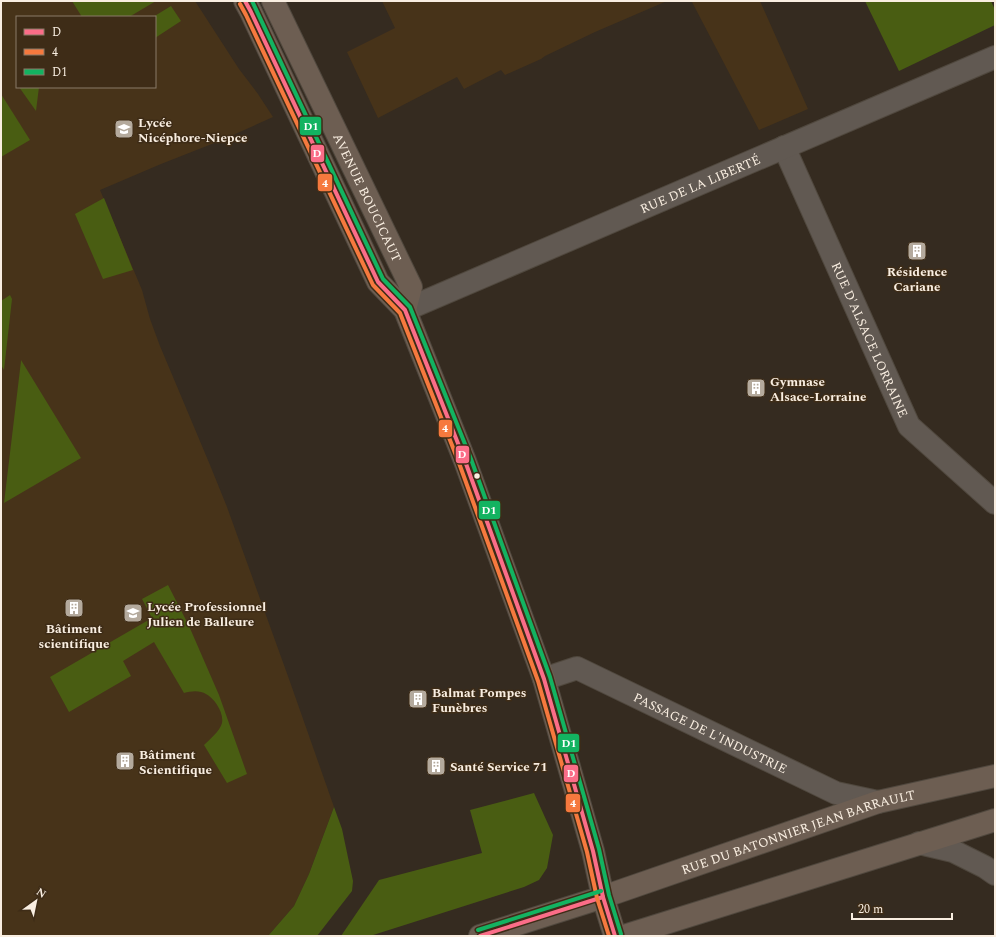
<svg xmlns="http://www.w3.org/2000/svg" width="996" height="937" font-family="Spectral,serif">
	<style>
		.built { fill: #473319; fill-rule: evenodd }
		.green { fill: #495d12 }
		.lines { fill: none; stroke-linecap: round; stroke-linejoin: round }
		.minor-casing { stroke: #50483e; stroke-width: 24 }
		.major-casing { stroke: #50483e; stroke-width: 24 }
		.minor { stroke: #615952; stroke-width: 22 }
		.major { stroke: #6d5e52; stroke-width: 22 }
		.bus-1-casing { stroke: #3e2c17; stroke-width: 7 }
		.bus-2-casing { stroke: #3e2c17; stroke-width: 7 }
		.bus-3-casing { stroke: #3e2c17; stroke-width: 7 }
		.bus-1 { stroke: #fb6d88; stroke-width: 4 }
		.bus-2 { stroke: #f6793e; stroke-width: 4 }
		.bus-3 { stroke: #13b361; stroke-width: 4 }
		.bus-dot { fill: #f9eee1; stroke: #3e2c17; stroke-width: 1.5 }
		.labels { text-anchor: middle; stroke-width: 3; stroke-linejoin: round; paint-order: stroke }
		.poi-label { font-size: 13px; font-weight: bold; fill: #f9eee1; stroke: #3e2c17; text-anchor: start }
		.street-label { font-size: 13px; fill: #f9eee1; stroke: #3e2c17 }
		.line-badge { stroke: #3e2c17; stroke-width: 1.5 }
		.badge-label { font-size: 11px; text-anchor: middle; font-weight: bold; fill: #fff }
	</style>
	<rect width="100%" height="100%" fill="#352b20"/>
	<!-- built -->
	<g class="built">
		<path d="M1 1H195L239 69 258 94 273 117 222 140 161 164 100 190 142 290 150 319 160 346 210 465 227 507 289 679 334 807 309 874 294 906 268 936H1ZM17 17H155V87H17Z"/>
		<path d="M382 1H667L595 32 545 56 541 59 505 75 501 70 464 89 457 77 378 118 347 52 395 28Z"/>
		<path d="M690 1H760L808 109 759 130 692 2Z"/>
	</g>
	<!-- green -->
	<g class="green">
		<path d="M72 1H156L129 17H82Z"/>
		<path d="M865 1H991L995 10V25L899 71Z"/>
		<path d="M171 6 181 21 155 38V17H153Z"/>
		<path d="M19 87H39L36 111Z"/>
		<path d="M1 94 30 140 1 157Z"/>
		<path d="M104 198 133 270 103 279 75 214Z"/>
		<path d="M10 295 12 299 4 370 1 365V301Z"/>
		<path d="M21 360 81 458 4 503 21 361Z"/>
		<path d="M168 585 189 626 219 695 247 774 227 783 204 745C210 739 220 731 222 723 224 712 214 698 206 694 200 690 191 691 184 693L154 642 123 661 131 676 69 712 50 677 152 618 142 599Z"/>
		<path d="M534 793 553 835 547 868 539 880 524 887 370 936H341L379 880 482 853 470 810Z"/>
		<path d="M334 807 342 829 353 881 352 891 317 936H268L294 906 309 874Z"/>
	</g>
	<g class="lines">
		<defs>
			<g id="minor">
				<path id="s1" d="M784 147 909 426 995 503"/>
				<path id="s2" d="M405 310 995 57"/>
				<path id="s3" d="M544 679 577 668 836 793 878 802"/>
				<path d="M919 843 953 851 985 867 995 874"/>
			</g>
			<g id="major">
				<path d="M245 1 251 12 378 282 405 310 465 461 544 679 593 851 603 897 615 936"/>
				<path id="s4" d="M273 1 411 287 405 310"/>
				<path id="s5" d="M480 936 603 897 878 802 995 776"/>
				<path d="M624 936 979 825 995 820"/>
			</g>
		</defs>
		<!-- minor casing -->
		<use href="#minor" class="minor-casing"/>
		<!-- major casing -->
		<use href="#major" class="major-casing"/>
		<!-- minor -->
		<use href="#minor" class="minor"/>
		<!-- major -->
		<use href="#major" class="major"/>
		<defs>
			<g id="bus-1">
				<path d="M245 1 251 12 378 282 405 310 465 461 544 679 593 851 603 897 615 936"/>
				<path d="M480 936 603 897"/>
			</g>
			<path id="bus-2" d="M240 4 246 15 373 285 400 313 459 463 538 681 587 852 597 898 609 936"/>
			<g id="bus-3">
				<path d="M252 1 383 279 410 307 471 459 550 677 599 849 609 895 621 934"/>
				<path d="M478 930 601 891"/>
			</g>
		</defs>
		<!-- bus-1 casing -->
		<use href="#bus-1" class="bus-1-casing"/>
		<!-- bus-2 casing -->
		<use href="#bus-2" class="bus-2-casing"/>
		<!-- bus-3 casing -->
		<use href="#bus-3" class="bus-3-casing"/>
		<!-- bus-1 -->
		<use href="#bus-1" class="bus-1"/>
		<!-- bus-2 -->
		<use href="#bus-2" class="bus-2"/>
		<!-- bus-3 -->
		<use href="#bus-3" class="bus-3"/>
	</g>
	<!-- icons -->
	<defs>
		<symbol id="school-square" viewBox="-11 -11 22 22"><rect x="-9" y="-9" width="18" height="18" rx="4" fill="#b4aa9d" stroke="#3e2c17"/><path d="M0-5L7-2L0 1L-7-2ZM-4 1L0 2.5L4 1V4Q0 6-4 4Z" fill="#fff"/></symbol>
		<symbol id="building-square" viewBox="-11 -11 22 22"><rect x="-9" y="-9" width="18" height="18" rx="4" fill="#b4aa9d" stroke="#3e2c17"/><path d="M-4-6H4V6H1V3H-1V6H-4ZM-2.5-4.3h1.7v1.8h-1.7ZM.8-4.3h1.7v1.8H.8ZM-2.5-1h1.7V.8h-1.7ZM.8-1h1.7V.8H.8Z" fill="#fff"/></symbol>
	</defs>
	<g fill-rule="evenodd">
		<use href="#school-square" x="113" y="118" width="22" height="22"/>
		<use href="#building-square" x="906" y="240" width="22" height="22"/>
		<use href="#building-square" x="745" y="377" width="22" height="22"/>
		<use href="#building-square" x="63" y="597" width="22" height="22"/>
		<use href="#school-square" x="122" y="602" width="22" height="22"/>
		<use href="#building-square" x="407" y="688" width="22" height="22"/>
		<use href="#building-square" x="114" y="750" width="22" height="22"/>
		<use href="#building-square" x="425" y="755" width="22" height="22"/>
	</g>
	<!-- markers -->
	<circle class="bus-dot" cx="477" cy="476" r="3.5"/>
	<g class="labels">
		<!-- poi labels -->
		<g class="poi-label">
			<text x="138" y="127">Lycée<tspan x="138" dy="15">Nicéphore-Niepce</tspan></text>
			<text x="917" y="276" text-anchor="middle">Résidence<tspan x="917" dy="15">Cariane</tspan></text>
			<text x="770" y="386">Gymnase<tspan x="770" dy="15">Alsace-Lorraine</tspan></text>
			<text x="147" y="611">Lycée Professionnel<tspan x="147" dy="15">Julien de Balleure</tspan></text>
			<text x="74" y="633" text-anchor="middle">Bâtiment<tspan x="74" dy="15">scientifique</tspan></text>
			<text x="432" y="697">Balmat Pompes<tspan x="432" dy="15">Funèbres</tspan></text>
			<text x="139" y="759">Bâtiment<tspan x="139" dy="15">Scientifique</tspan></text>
			<text x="450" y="771">Santé Service 71</text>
		</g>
		<!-- street labels -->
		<g class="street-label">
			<text dy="5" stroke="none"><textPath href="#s2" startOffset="321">RUE DE LA LIBERTÉ</textPath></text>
			<text dy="5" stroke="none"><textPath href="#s4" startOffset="218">AVENUE BOUCICAUT</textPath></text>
			<text dy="5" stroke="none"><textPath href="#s1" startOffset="211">RUE D'ALSACE LORRAINE</textPath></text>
			<text dy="5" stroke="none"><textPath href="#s3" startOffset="183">PASSAGE DE L'INDUSTRIE</textPath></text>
			<text dy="5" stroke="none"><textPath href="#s5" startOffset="335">RUE DU BATONNIER JEAN BARRAULT</textPath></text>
		</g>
	</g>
	<g class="line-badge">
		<rect x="299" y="116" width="23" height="20" rx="4" fill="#13b361"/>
		<rect x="310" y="144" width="15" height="19" rx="4" fill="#fb6d88"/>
		<rect x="317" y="173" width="16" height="19" rx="4" fill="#f6793e"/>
		<rect x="438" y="419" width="15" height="19" rx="4" fill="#f6793e"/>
		<rect x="455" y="445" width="15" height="19" rx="4" fill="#fb6d88"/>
		<rect x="478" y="500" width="23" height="20" rx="4" fill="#13b361"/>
		<rect x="557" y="733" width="23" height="20" rx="4" fill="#13b361"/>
		<rect x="563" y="764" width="16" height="19" rx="4" fill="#fb6d88"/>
		<rect x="565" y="793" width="16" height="20" rx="4" fill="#f6793e"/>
	</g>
	<g class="badge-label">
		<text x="311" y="130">D1</text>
		<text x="317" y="157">D</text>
		<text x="325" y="187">4</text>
		<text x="445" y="432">4</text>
		<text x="462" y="458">D</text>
		<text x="489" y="514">D1</text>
		<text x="569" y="747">D1</text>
		<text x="571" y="777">D</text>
		<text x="573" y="807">4</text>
	</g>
	<!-- border -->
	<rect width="996" height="937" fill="none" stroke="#f9eee1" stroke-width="4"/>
	<!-- legend -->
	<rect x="16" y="16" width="140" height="72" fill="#3e2c17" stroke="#897a68"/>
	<rect x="24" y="29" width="20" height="6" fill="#fb6d88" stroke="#897a68"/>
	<text x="52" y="36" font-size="12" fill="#f9eee1">D</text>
	<rect x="24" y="49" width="20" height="6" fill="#f6793e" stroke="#897a68"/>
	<text x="52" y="56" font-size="12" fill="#f9eee1">4</text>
	<rect x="24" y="69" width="20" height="6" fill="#13b361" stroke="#897a68"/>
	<text x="52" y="76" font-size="12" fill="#f9eee1">D1</text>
	<!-- north arrow -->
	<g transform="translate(36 901) rotate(33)" stroke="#3e2c17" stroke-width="3" paint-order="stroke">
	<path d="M0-3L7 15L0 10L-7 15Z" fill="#f9eee1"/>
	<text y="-6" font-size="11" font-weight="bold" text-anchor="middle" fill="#f9eee1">N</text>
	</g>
	<!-- scale -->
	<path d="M852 913v6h100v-6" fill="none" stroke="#f9eee1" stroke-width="2"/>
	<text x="858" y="913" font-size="12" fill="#f9eee1" stroke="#3e2c17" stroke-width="3" paint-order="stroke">20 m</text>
</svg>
